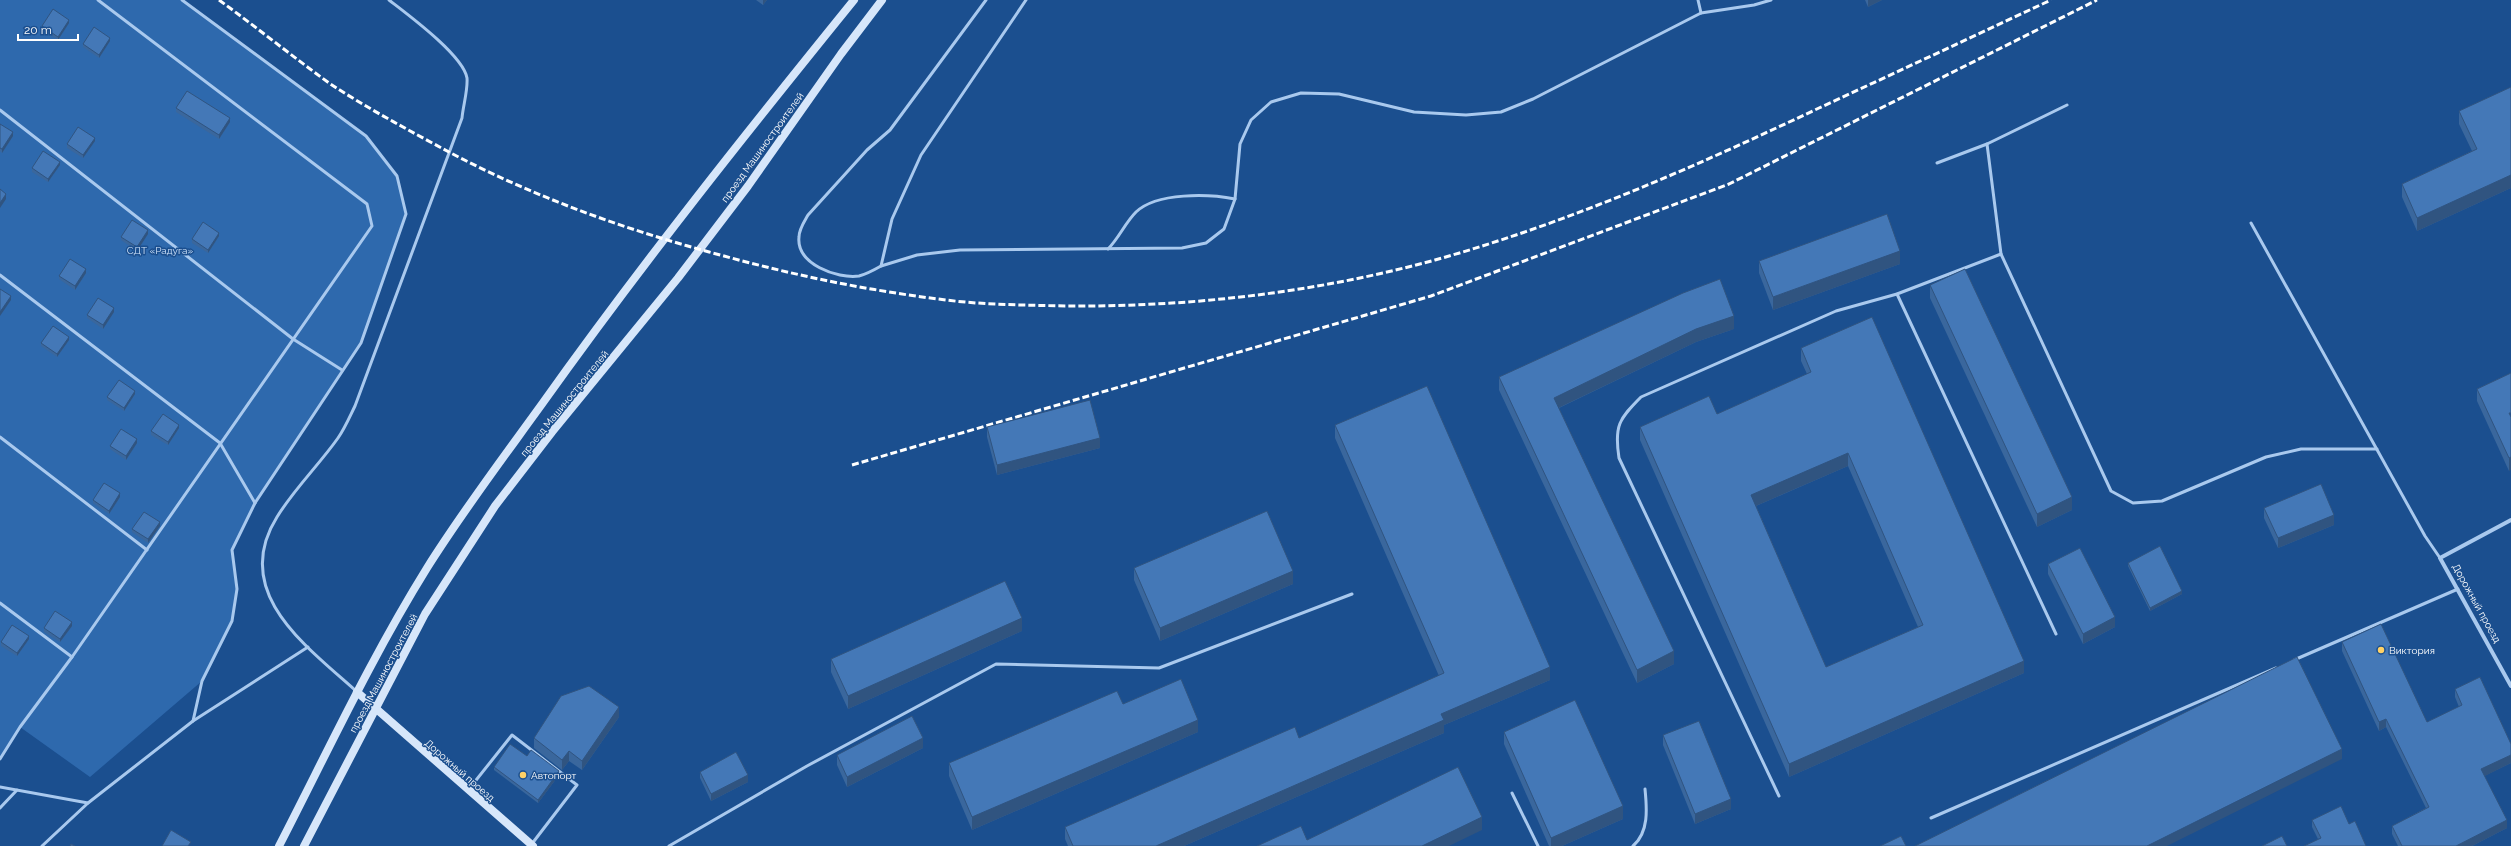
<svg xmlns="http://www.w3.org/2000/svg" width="2511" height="846" font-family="Raleway,sans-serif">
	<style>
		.green { fill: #2e69ad }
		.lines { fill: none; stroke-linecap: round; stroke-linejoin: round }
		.lane { stroke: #a9c9ee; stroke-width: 3 }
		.street { stroke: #a9c9ee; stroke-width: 4 }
		.secondary { stroke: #d6e6fa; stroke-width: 8 }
		.rail { stroke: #fff; stroke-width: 3; stroke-dasharray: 7 3; stroke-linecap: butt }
		.wall { fill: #3a679d; fill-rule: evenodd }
		.shaded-wall { fill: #305480 }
		.building { fill: #4478b7; stroke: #305480; fill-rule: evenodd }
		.poi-dot { fill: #ffd166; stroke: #1b4f8f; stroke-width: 1.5 }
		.labels { text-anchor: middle; stroke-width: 3; stroke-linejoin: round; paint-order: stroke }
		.street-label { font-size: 10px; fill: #fff; stroke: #1b4f8f }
		.park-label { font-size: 10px; fill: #cfe3fa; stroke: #1b4f8f }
		.poi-label { font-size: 10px; fill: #fff; stroke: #1b4f8f; text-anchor: start }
	</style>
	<rect width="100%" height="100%" fill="#1b4f8f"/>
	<!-- green -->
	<path class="green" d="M0 0H182L366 136 397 176 406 214 361 343 255 503 232 550 237 589 232 621 202 681 90 777 20 727 0 759Z"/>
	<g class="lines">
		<!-- lane -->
		<g class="lane">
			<path d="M182 0 366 136 397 176 406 214 361 343 255 503 232 550 237 589 232 621 202 681 193 721"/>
			<path d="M986 0 890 130 867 150 808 215C804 222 799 229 799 237 796 264 837 279 859 276 867 274 874 270 881 266L892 219 921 155 1026 0"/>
			<path d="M1698 0 1701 13"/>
			<path d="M0 110 293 339 342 370"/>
			<path d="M1987 144 2001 254"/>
			<path d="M1937 163 1987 144 2067 105"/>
			<path d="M2251 223 2425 536 2440 558"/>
			<path d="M1108 249C1119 238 1125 223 1136 212 1157 192 1209 194 1235 199"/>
			<path d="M881 266 917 255 960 250 1182 248 1206 243 1224 229 1235 199 1240 144 1251 120 1271 102 1301 93 1339 94 1414 112 1466 115 1501 112 1533 99 1701 13 1754 5 1771 0"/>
			<path d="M0 275 220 443 255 503"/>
			<path d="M1897 294 2056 634"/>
			<path d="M0 437 147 550"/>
			<path d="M0 603 72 657"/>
			<path d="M2294 660 2458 589"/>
			<path d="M356 691C306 646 230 592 277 517 294 489 319 465 338 438 345 428 350 416 355 406L462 118C463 106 468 90 467 78 463 55 407 14 389 0"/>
			<path d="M0 759 20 727 72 657 372 226 367 204 98 0"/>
			<path d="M0 787 88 803"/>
			<path d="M469 789 512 735 577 785 531 845"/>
			<path d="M1512 793 1538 846"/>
			<path d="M1779 796 1619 458C1614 426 1619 419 1641 397L1836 311 1897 294 2001 254 2111 491 2133 503 2162 501 2266 457 2301 449H2377"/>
			<path d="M0 808 17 790"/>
			<path d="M1931 818 2276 668"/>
			<path d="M42 846 88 803 193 721 308 647"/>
			<path d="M669 846 807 766 996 664 1159 668 1352 594"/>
			<path d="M1633 846C1649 832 1647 809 1645 789"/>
		</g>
		<!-- street -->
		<path class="street" d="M2511 520 2440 558 2511 686"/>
		<!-- secondary -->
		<g class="secondary">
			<path d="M357 692 533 846"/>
			<path d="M279 846C327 753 371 658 427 568 462 512 503 458 542 404 641 265 747 132 854 0"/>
			<path d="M304 846 425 614 495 506 552 432 678 278 748 186 841 54 882 0"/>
		</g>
		<!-- rail -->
		<g class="rail">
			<path d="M219 0C256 27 292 56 329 83 365 107 410 131 449 152 536 198 629 231 724 256 797 276 871 291 946 300 985 305 1025 305 1065 306 1189 307 1314 293 1435 260 1568 223 1694 167 1819 108 1897 72 1974 36 2051 0"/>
			<path d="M852 465 1431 296 1729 184 2097 0"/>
		</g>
	</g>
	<!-- wall -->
	<g class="wall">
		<path d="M756 0H767L763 5Z"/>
		<path d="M1865 0H1882L1868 7Z"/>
		<path d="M69 23 58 40 42 30V26Z"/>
		<path d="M110 41 99 58 83 47V44Z"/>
		<path d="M176 108 230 122 219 139 176 112Z"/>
		<path d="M2459 111 2511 188 2417 231 2402 197V184L2472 151 2459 124Z"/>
		<path d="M0 124 13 136 2 153 0 151Z"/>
		<path d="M95 141 83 158 67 148V144Z"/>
		<path d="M60 165 48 182 32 172V168Z"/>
		<path d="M148 234 137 251 121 240V237Z"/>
		<path d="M219 236 208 253 192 243V239Z"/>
		<path d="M1759 261 1900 264 1773 310 1759 273Z"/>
		<path d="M86 273 75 290 59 279V276Z"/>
		<path d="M1930 285 2072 510 2037 527 1930 298Z"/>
		<path d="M114 312 103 329 87 318V315Z"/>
		<path d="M1734 329 1696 342 1559 408 1674 664 1637 683 1499 390V377Z"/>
		<path d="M69 340 57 357 41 346V343Z"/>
		<path d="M1801 348 2024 673 1789 777 1640 440V427L1717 414 1807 374 1801 361ZM1848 466 1918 627 1826 667 1756 506Z"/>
		<path d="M2511 373 2509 471 2477 401V389Z"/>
		<path d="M135 394 124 411 107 400V397Z"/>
		<path d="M1335 425 1550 680 1444 725V733L1184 846H1068L1065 839V827L1299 738 1439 676 1335 438Z"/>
		<path d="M987 427 1100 448 997 475 987 437Z"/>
		<path d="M179 428 168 445 151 435V431Z"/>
		<path d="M137 443 126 460 110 449V446Z"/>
		<path d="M120 497 109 514 93 503V500Z"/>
		<path d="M2264 508 2334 525 2278 548 2264 518Z"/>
		<path d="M160 526 148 543 132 532V529Z"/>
		<path d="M2128 563 2182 594 2150 611 2128 566Z"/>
		<path d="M2048 564 2115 627 2083 644 2048 574Z"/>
		<path d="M1134 568 1293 584 1160 641 1134 580Z"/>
		<path d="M72 626 60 642 44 632V628Z"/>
		<path d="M1022 631 848 709 831 672V659Z"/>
		<path d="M29 639 17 656 1 646V642Z"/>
		<path d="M2342 642 2427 722 2459 707 2455 697V689L2511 744V763L2484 776 2507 828 2472 846H2398L2392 834V826L2426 808 2386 727 2379 731 2342 651Z"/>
		<path d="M1123 704 1198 732 972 830 949 776V763Z"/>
		<path d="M619 717 582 770 569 761 562 770 534 748V738Z"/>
		<path d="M1504 732 1623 819 1562 846H1549L1504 744Z"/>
		<path d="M1663 735 1731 809 1695 824 1663 745Z"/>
		<path d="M923 748 847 787 837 765V755Z"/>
		<path d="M494 767 559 775 538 803 494 770Z"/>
		<path d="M700 772 748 782 711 801 700 778Z"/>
		<path d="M2312 820 2349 824 2318 839 2312 827Z"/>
	</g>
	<!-- shaded-wall -->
	<g class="shaded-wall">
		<path d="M763 0H767L763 5Z"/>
		<path d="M1868 0H1882L1868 7Z"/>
		<path d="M69 20V23L58 40V37Z"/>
		<path d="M110 38V41L99 58V55Z"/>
		<path d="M230 118V122L219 139V135Z"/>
		<path d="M13 132V136L2 153V149Z"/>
		<path d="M95 138V141L83 158V155Z"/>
		<path d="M60 162V165L48 182V179Z"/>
		<path d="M2511 175V188L2417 231V218Z"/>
		<path d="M6 194V199L0 208V203Z"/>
		<path d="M148 230V234L137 251V247Z"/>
		<path d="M219 233V236L208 253V250Z"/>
		<path d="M1900 251V264L1773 310V297Z"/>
		<path d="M86 269V273L75 290V286Z"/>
		<path d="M11 296V300L0 316V312Z"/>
		<path d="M114 308V312L103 329V325Z"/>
		<path d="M1734 316V329L1696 342 1554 410V398L1696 329Z"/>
		<path d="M69 337V340L57 357V354Z"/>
		<path d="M135 391V394L124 411V408Z"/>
		<path d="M179 425V428L168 445V442Z"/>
		<path d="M1100 438V448L997 475V465Z"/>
		<path d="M137 439V443L126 460V456Z"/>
		<path d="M1848 453V466L1751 508V495Z"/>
		<path d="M2511 457V470L2509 471V458Z"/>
		<path d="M120 493V497L109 514V511Z"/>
		<path d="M2072 497V510L2037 527V514Z"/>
		<path d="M2334 515V525L2278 548V538Z"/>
		<path d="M160 522V526L148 543V539Z"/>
		<path d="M1293 571V584L1160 641V628Z"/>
		<path d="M2182 591V594L2150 611V608Z"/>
		<path d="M2115 617V627L2083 644V634Z"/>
		<path d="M1022 618V631L848 709V696Z"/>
		<path d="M72 622V626L60 642V639Z"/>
		<path d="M29 636V639L17 656V653Z"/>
		<path d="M1674 651V664L1637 683V670Z"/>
		<path d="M2024 661V673L1789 777V764Z"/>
		<path d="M1550 667V680L1444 725V733L1184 846H1156L1441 714Z"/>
		<path d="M619 707V717L582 770V761Z"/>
		<path d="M2386 719V727L2379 731V722Z"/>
		<path d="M1198 720V732L972 830V817Z"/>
		<path d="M923 738V748L847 787V777Z"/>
		<path d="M2342 749V759L2167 846H2147Z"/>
		<path d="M569 751V761L562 770V760Z"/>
		<path d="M2511 755V763L2481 778V769Z"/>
		<path d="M559 771V775L538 803V800Z"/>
		<path d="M748 775V782L711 801V794Z"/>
		<path d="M1731 799V809L1695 824V814Z"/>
		<path d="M1623 806V819L1562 846H1551V838Z"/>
		<path d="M1482 817V830L1449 846H1422Z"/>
		<path d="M2507 820V828L2472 846H2456Z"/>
	</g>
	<!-- building -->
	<g class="building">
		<path d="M53 9 69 20 58 37 42 26Z"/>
		<path d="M94 27 110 38 99 55 83 44Z"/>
		<path d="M2511 87V175L2417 218 2402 184 2477 149 2459 111Z"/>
		<path d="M187 91 230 118 219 135 176 108Z"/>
		<path d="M0 124 13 132 2 149 0 148Z"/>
		<path d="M78 127 95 138 83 155 67 144Z"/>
		<path d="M43 151 60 162 48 179 32 168Z"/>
		<path d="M0 189 6 194 0 203Z"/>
		<path d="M1887 214 1900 251 1773 297 1759 261Z"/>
		<path d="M132 220 148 230 137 247 121 237Z"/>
		<path d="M203 222 219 233 208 250 192 239Z"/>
		<path d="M70 259 86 269 75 286 59 276Z"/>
		<path d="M1965 269 2072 497 2037 514 1930 285Z"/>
		<path d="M1720 279 1734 316 1696 329 1554 398 1674 651 1637 670 1499 377 1683 293Z"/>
		<path d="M0 289 11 296 0 312Z"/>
		<path d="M98 298 114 308 103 325 87 315Z"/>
		<path d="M1872 317 2024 661 1789 764 1640 427 1709 396 1717 414 1811 372 1801 348ZM1848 453 1923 625 1826 667 1751 495Z"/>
		<path d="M53 326 69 337 57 354 41 343Z"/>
		<path d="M2511 373V413H2509L2511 417V457L2509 458 2477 389Z"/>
		<path d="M119 380 135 391 124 408 107 397Z"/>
		<path d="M1427 386 1550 667 1441 714 1444 720 1156 846H1073L1065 827 1295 727 1299 738 1444 673 1335 425Z"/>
		<path d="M1090 400 1100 438 997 465 987 427Z"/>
		<path d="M163 414 179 425 168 442 151 431Z"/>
		<path d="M121 429 137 439 126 456 110 446Z"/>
		<path d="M104 483 120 493 109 511 93 500Z"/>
		<path d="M2321 484 2334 515 2278 538 2264 508Z"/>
		<path d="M1267 511 1293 571 1160 628 1134 568Z"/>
		<path d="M144 512 160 522 148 539 132 529Z"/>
		<path d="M2160 546 2182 591 2150 608 2128 563Z"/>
		<path d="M2080 548 2115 617 2083 634 2048 564Z"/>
		<path d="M1005 581 1022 618 848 696 831 659Z"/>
		<path d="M55 611 72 622 60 639 44 628Z"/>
		<path d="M2381 624 2427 722 2462 705 2455 689 2480 677 2511 744V755L2481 769 2507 820 2456 846H2402L2392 826 2429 807 2386 719 2379 722 2342 642Z"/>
		<path d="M12 625 29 636 17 653 1 642Z"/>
		<path d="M2297 657 2342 749 2147 846H1915Z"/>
		<path d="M1181 679 1198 720 972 817 949 763 1117 691 1123 704Z"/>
		<path d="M589 686 619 707 582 761 569 751 562 760 534 738 561 696Z"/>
		<path d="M1575 700 1623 806 1551 838 1504 732Z"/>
		<path d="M912 716 923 738 847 777 837 755Z"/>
		<path d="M1699 721 1731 799 1695 814 1663 735Z"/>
		<path d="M510 744 527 756 531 750 559 771 538 800 494 767Z"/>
		<path d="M736 752 748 775 711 794 700 772Z"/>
		<path d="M1458 767 1482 817 1422 846H1257L1301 826 1307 840Z"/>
		<path d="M2341 806 2349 824 2355 821 2366 846H2304L2321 838 2312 820Z"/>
		<path d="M171 830 191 842 188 846H162Z"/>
		<path d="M1901 836 1906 846H1880Z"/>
		<path d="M2282 836 2287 846H2262Z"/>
		<path d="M71 844 75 846H70Z"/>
	</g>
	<!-- markers -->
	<g class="poi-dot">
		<circle cx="2381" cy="650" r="4"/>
		<circle cx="523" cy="775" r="4"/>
	</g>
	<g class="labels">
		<!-- street labels -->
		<g class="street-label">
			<text transform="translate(762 147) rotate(-54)" y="4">проезд Машиностроителей</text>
			<text transform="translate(564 403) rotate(-51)" y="4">проезд Машиностроителей</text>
			<text transform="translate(2477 603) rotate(61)" y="4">Дорожный проезд</text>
			<text transform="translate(383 673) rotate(-62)" y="4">проезд Машиностроителей</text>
			<text transform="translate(460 770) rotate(41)" y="4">Дорожный проезд</text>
		</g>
		<!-- park labels -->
		<g class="park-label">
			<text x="160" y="254">СДТ «Радуга»</text>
		</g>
		<!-- poi labels -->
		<g class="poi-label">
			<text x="2389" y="654">Виктория</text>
			<text x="531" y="779">Автопорт</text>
		</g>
	</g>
	<!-- scale -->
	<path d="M18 34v6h60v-6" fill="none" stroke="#ffffff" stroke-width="2"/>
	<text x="24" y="34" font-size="12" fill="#ffffff" stroke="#1b4f8f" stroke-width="3" paint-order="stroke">20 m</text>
</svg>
